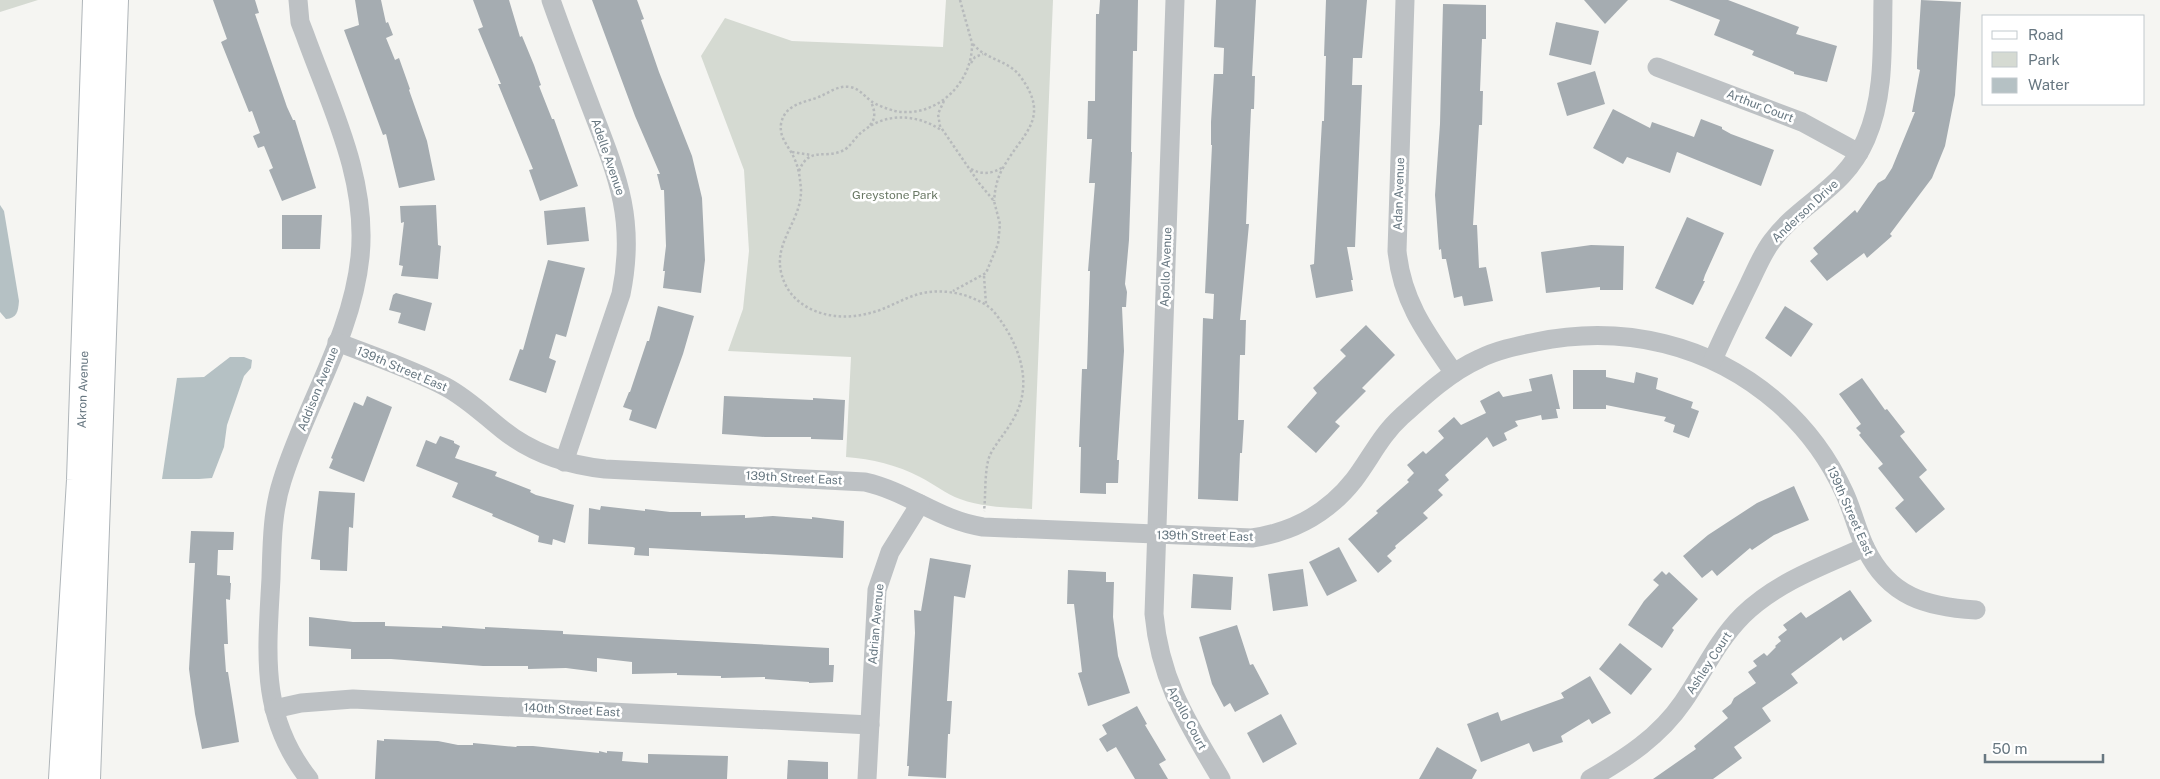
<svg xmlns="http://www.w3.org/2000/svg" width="2160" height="779" font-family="'Public Sans',sans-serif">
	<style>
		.green { fill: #d5dad2 }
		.water { fill: #b5c1c4 }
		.building { fill: #a5acb1 }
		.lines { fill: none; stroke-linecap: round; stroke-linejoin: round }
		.secondary-casing { stroke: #afb5b9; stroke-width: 28 }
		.path { stroke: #b7babc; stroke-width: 2.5; stroke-dasharray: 2.5 2.5; stroke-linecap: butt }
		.street { stroke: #bdc1c4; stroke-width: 19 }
		.secondary { stroke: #fff; stroke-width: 26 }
		.labels { text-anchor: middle; stroke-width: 5; stroke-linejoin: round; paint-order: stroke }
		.street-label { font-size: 12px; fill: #677781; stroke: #fff }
		.park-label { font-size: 12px; fill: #6a7965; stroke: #fff }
	</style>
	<rect width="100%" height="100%" fill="#f5f5f2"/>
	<!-- green -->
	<g class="green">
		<path d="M0 0H38L0 12Z"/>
		<path d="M946 0H1053L1032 509C1008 507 984 508 960 499 946 494 934 484 920 477 897 465 872 459 846 457L851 357 728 351 743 309 749 251 744 170 701 56 725 18 792 41 943 47Z"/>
	</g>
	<!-- water -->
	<g class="water">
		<path d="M0 205 4 211 19 301C18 312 17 318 6 319L0 312Z"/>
		<path d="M230 357H244L252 360 251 368 244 376 227 425 224 447 212 478 199 479H162L177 378 204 377Z"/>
	</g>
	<!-- building -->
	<g class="building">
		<path d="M213 0H255L259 13 255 14 287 107 293 120H295L316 188 282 201 269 170 273 168 264 146 258 148 253 136 260 133 252 111 249 112 221 42 227 39Z"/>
		<path d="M355 0H381L386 23 388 22 393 35 386 38 395 60 399 58 410 89 409 90 427 141 435 180 399 188 386 134 383 135 344 30 359 25Z"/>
		<path d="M473 0H509L520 37 522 36 534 65 541 85 539 86 552 119H554L578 186 540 201 529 170 533 169 498 84H501L478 29 483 27Z"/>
		<path d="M592 0H637L644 19 641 20 659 72 692 156 702 198 705 260 701 293 663 288 665 271H663L666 246 664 190H661L657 174H660L635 116Z"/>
		<path d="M1100 0H1138L1137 51H1133L1131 152H1132L1129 240 1125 284 1127 292 1126 307H1122L1124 351 1117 460H1119L1118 483H1106V494L1080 493 1081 447H1079L1082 369H1087L1090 271H1088L1095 183H1089L1092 139H1087L1088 101H1095L1096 14H1099Z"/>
		<path d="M1216 0H1256L1252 76H1255L1254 109H1251L1246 224H1249L1240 320H1246L1245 355H1240L1238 420H1244L1242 453H1240L1238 501 1198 499 1203 318 1213 319 1214 294 1205 293 1212 145H1211V122L1214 74H1223L1224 48 1214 47Z"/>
		<path d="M1326 0H1367L1362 58H1353L1352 85H1362L1355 247H1347L1353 280H1351L1353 291 1316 298 1310 265 1314 264 1322 121H1324L1326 56H1324Z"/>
		<path d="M1584 0H1628L1605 24Z"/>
		<path d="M1669 0H1728L1799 27 1796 34 1837 46 1827 82 1794 74V72L1752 55 1754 51 1714 35 1720 20Z"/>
		<path d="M1921 0 1961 2 1955 95 1945 146 1932 178 1890 234 1892 236 1867 258 1864 253 1827 281 1810 261 1818 254 1813 248 1855 210 1857 213 1878 183 1885 179 1892 168 1915 112H1912L1920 70 1917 69V62Z"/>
		<path d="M1443 4 1486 5V39H1482L1480 91H1483L1482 125H1479L1473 225H1477L1479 268 1486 267 1493 301 1464 306 1462 296 1454 298 1446 259H1442L1441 249 1439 250 1435 195 1440 124Z"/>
		<path d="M1556 22 1599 31 1591 65 1549 55Z"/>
		<path d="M1595 71 1605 104 1567 116 1557 83Z"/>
		<path d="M1613 109 1650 128 1652 122 1694 137 1701 119 1722 127V129L1731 134 1774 150 1761 186 1677 152 1670 173 1627 157 1623 164 1593 148Z"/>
		<path d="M436 205 438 245 441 246 438 279 401 276 403 266 399 265 404 222 401 223 400 206Z"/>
		<path d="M585 207 589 241 547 245 544 211Z"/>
		<path d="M282 215H322L320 249H282Z"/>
		<path d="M1687 217 1724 233 1705 275 1703 281H1705L1693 305 1655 288Z"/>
		<path d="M1591 245 1624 246 1623 290H1600V287L1546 293 1541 252Z"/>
		<path d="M548 260 585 268 566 337 556 334 549 358 556 361 546 393 509 380 520 349 523 350Z"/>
		<path d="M396 293 432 303 425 331 398 323 401 313 389 310 393 295Z"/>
		<path d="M658 306 694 316 683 354 656 429 629 420 632 410 623 407 629 392H630L647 341H649Z"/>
		<path d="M1785 306 1813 324 1791 357 1765 338Z"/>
		<path d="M1366 325 1395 355 1362 388 1366 391 1335 422 1340 426 1316 453 1287 427 1317 393 1313 388 1346 356 1340 350Z"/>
		<path d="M1573 370H1606V377L1634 383 1636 372 1658 378 1656 389 1693 402 1691 408 1699 411 1689 438 1673 432 1675 425 1664 421 1666 417 1606 405V409H1573Z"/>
		<path d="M1552 374 1560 409H1556L1558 418 1542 420 1541 415 1515 421 1518 426 1504 433 1507 440 1493 447 1487 437 1445 475 1449 480 1438 490 1443 495 1423 513 1428 518 1395 546 1396 548 1387 556 1392 561 1378 573 1348 539 1378 513 1376 511 1409 482 1407 480 1414 473 1407 465 1423 451 1426 454 1444 438 1438 431 1454 417 1461 425 1486 413 1480 401 1499 391 1503 397 1532 391 1529 379Z"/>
		<path d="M1862 378 1885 410 1887 409 1905 432 1900 436 1927 470 1919 477 1945 509 1916 533 1895 508 1904 500 1878 468 1883 464 1859 435 1861 433 1856 428 1861 424 1839 394Z"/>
		<path d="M367 396 392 407 364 482 329 468 333 459 331 458 354 402 363 406Z"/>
		<path d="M724 396 813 400V398L845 400 843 440 811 439V437H765L722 434Z"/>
		<path d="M440 436 454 441V443L460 446 455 458 497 472 495 476 531 490 530 492 536 495 574 505 565 543 553 539 552 545 538 542 539 536 492 516 493 514 452 497 458 483 416 466 426 440 436 444Z"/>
		<path d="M1794 486 1809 520 1774 535 1752 550 1750 548 1717 576 1712 570 1702 578 1683 556 1708 535 1757 503Z"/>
		<path d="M319 491 355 493 353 528 349 527 347 571 320 570V560L311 559Z"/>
		<path d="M601 506 645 511V509L670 512H701V516L745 515V518L773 516 812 519V517L844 521 843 558 649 548V556L634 555 635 548 633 547 588 544 589 508 600 510Z"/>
		<path d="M191 531 234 532 233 550H218L217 575 230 576V583H231L230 600 226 599 228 644H224L226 672H228L239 742 202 749 195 714 189 669 195 563H189Z"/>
		<path d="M1339 547 1357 581 1327 596 1309 562Z"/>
		<path d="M930 558 971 565 965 598 954 596 947 701H952L950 734H948L946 778 908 776 909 766H907L915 633 914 610 921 611Z"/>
		<path d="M1303 569 1308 606 1273 611 1268 574Z"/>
		<path d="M1068 570 1106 572V582H1114L1113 617 1118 656 1130 693 1088 706 1078 673 1082 672 1074 604H1067Z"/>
		<path d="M1662 571 1666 575 1669 572 1698 599 1672 628 1674 630 1662 648 1628 625 1644 601 1659 585 1653 580Z"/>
		<path d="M1193 574 1233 577 1231 610 1191 608Z"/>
		<path d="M1850 590 1872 621 1843 641 1841 637 1791 674 1798 683 1762 708 1771 721 1734 747 1742 758 1713 779H1653L1696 749 1694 746 1728 718 1722 711 1731 704 1734 698 1756 683 1748 672 1757 666 1753 661 1764 653 1767 656 1776 647 1775 646 1781 641 1778 637 1787 630 1783 625 1801 612 1806 618Z"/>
		<path d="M309 617 353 622H385V626L442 628V626L485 629V627L563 631V634L829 648V665H834L833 682 809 683V682L765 679V677L721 678V676L677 675V673L632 674V662L597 658V672L566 668 528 669V666H483L391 659H351V649L309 646Z"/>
		<path d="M1237 625 1250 665 1253 664 1269 694 1235 712 1230 703 1224 707 1212 684 1199 637Z"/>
		<path d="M1620 643 1652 669 1631 695 1599 669Z"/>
		<path d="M1590 676 1611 713 1592 724 1589 719 1561 736 1563 742 1533 752 1529 743 1481 762 1467 724 1498 712 1501 721 1564 698 1561 693Z"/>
		<path d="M1137 706 1147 724 1145 725 1166 760 1159 764 1168 779H1135L1116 747 1107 752 1099 739 1107 734 1102 725Z"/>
		<path d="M1281 714 1297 744 1263 763 1247 733Z"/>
		<path d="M384 739 438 741 458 745H473V743L516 747 517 746H533L599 753V751L607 753V751L623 752 622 761 648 763V754L728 756 727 779H375L377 740 384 741Z"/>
		<path d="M1437 747 1477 770 1472 779H1419Z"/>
		<path d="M788 760 828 762V779H787Z"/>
	</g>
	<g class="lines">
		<defs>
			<g id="secondary">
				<path id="s1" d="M62 779 80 480 96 0"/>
				<path d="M87 779 115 0"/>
			</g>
		</defs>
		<!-- secondary casing -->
		<use href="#secondary" class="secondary-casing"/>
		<!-- path -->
		<g class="path">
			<path d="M960 0 972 43C973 83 936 119 895 111 888 109 876 105 871 101 863 95 860 89 850 87 839 85 830 92 821 96 805 103 785 103 781 124 779 139 790 147 795 160 799 169 800 179 801 189 802 220 774 241 781 272 790 312 835 323 870 313 888 309 904 297 923 293 944 289 967 293 986 305 993 309 998 317 1003 324 1021 351 1031 384 1016 414 1009 429 997 441 990 455 984 469 986 495 984 511"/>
			<path d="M973 44C986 60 1008 60 1020 76 1052 119 1022 133 1003 168 997 178 995 189 994 201"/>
			<path d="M971 63 975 57 983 54"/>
			<path d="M944 101 938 114 940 126 979 183 994 201 1000 224 998 244 986 273 953 291"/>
			<path d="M870 125C876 119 875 110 871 102"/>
			<path d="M792 152 811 155"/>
			<path d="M971 169C982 175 992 174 1003 167"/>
			<path d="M799 171C809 146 824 159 842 151 850 148 855 137 862 132 885 112 917 114 941 130"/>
			<path d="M984 276 986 304"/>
		</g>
		<!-- street -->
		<g class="street">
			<path d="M298 0 300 22 305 35C331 107 368 179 360 257 352 336 305 406 282 481 272 512 272 545 271 578 267 653 259 716 309 779"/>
			<path d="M551 0C564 37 578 73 592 110 618 177 636 221 621 294L564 462"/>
			<path d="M1175 0 1154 614C1160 681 1188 723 1221 779"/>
			<path d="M1405 0 1397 251C1402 301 1426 333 1454 373"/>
			<path d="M1657 67 1802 122 1859 153"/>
			<path d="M337 342C373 356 412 369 446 387 468 399 484 415 503 430 533 454 568 465 605 469L865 482C909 492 938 520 983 527L1252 538C1293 532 1328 513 1354 480 1370 459 1381 435 1401 417 1424 396 1450 372 1479 359 1497 350 1517 346 1536 342 1623 324 1711 344 1779 404 1806 428 1829 459 1844 492 1853 511 1857 531 1866 549 1889 597 1927 607 1976 610"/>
			<path d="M1713 360C1724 334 1737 309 1749 284 1756 270 1762 254 1772 241 1802 201 1844 190 1866 139 1885 96 1882 46 1883 0"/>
			<path d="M274 709 301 703 353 699 870 725"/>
			<path d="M867 779 877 590 890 552 920 504"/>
			<path d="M1590 779C1626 758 1659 737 1683 702 1703 673 1717 641 1743 615 1777 582 1822 566 1865 547"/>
		</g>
		<!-- secondary -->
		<use href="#secondary" class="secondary"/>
	</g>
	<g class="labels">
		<!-- street labels -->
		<g class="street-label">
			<text transform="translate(1760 106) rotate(21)" y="4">Arthur Court</text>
			<text transform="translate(608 157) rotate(71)" y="4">Adelle Avenue</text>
			<text transform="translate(1399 194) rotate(-88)" y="4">Adan Avenue</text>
			<text transform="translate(1805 211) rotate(-43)" y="4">Anderson Drive</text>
			<text transform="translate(1166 267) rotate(-88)" y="4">Apollo Avenue</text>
			<text transform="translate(402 369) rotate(23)" y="4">139th Street East</text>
			<text transform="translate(318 389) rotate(-68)" y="4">Addison Avenue</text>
			<text dy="4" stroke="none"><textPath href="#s1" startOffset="390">Akron Avenue</textPath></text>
			<text transform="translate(794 478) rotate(3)" y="4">139th Street East</text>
			<text transform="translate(1850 511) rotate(66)" y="4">139th Street East</text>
			<text transform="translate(1205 536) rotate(1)" y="4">139th Street East</text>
			<text transform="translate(876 624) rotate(-85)" y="4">Adrian Avenue</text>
			<text transform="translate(1709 663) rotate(-57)" y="4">Ashley Court</text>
			<text transform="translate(572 710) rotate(3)" y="4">140th Street East</text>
			<text transform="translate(1187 718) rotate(62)" y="4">Apollo Court</text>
		</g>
		<!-- park labels -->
		<g class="park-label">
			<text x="895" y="199">Greystone Park</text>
		</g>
	</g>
	<!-- legend -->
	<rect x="1982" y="15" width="162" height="90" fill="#ffffff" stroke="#c2c9cd"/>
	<rect x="1992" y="31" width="25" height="8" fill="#ffffff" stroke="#c2c9cd"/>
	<text x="2028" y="40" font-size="15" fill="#677781">Road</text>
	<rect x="1992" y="52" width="25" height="15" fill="#d5dad2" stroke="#c2c9cd"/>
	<text x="2028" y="65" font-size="15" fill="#677781">Park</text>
	<rect x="1992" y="78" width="25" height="15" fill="#b5c1c4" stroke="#c2c9cd"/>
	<text x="2028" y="90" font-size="15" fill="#677781">Water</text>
	<!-- scale -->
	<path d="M1985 754v8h118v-8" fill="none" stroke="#677781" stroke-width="2.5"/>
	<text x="1992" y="754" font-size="15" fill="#677781" stroke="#ffffff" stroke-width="4" paint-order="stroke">50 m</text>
</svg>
